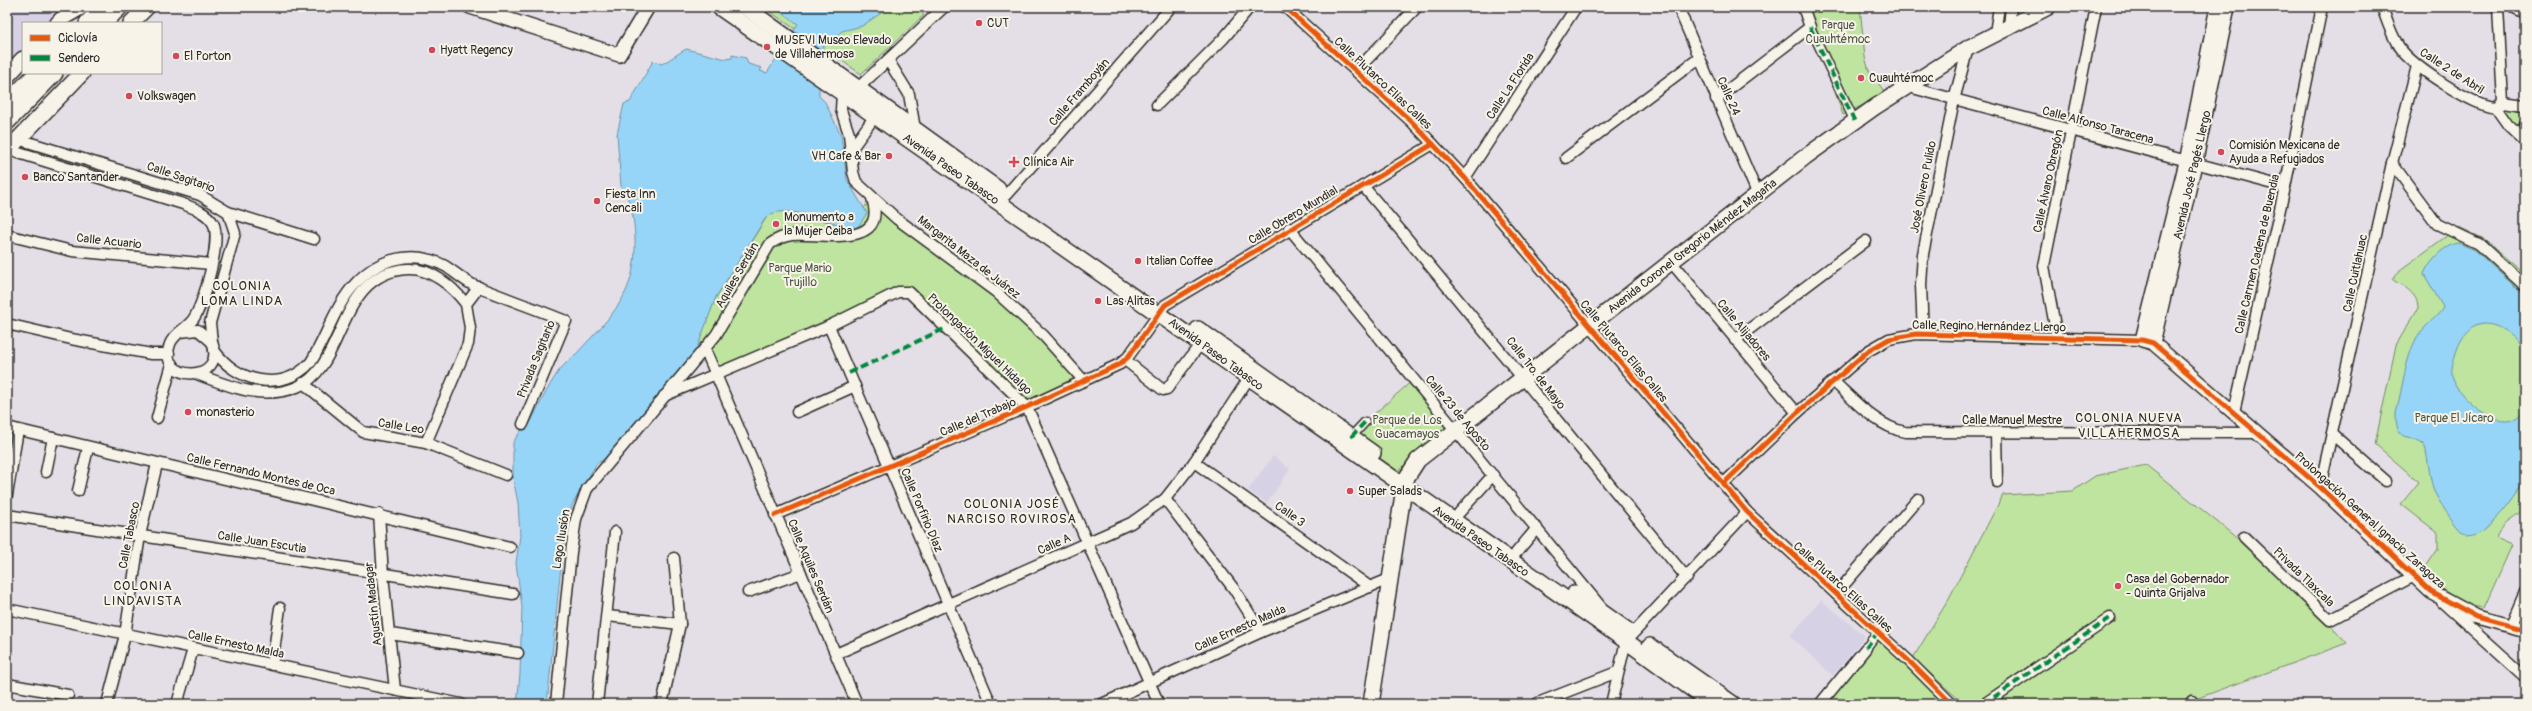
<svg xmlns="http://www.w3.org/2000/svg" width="2532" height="711" font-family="Pangolin,sans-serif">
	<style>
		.built { fill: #d6d1e4 }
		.green { fill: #bee49f; stroke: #748865 }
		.water { fill: #97d5f8; stroke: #6c91a6 }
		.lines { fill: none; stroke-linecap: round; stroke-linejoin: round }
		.pedestrian-casing { stroke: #2b2b2b; stroke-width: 11 }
		.minor-casing { stroke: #2b2b2b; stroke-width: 13 }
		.tertiary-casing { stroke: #2b2b2b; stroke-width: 16 }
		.secondary-casing { stroke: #2b2b2b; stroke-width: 18 }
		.trunk-casing { stroke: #2b2b2b; stroke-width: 20 }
		.pedestrian { stroke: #f7f3e8; stroke-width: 8 }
		.minor { stroke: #f7f3e8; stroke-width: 10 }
		.tertiary { stroke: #f7f3e8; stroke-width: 13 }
		.secondary { stroke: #f7f3e8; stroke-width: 15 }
		.trunk { stroke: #f7f3e8; stroke-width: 17 }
		.quiet { stroke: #00873e; stroke-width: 4; stroke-dasharray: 8 4; stroke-linecap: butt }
		.cycleway-casing { stroke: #f7f3e8; stroke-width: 8 }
		.cycleway { stroke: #e8590c; stroke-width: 5 }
		.poi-dot { fill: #d1495b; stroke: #f7f3e8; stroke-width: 1.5 }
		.labels { text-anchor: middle; stroke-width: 4; stroke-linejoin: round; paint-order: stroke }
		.poi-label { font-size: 12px; fill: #2b2b2b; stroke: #f7f3e8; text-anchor: start }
		.park-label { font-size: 12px; fill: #505948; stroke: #f7f3e8 }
		.street-label { font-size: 12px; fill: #2b2b2b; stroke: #f7f3e8 }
		.neighbourhood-label { font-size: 13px; letter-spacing: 1px; fill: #2b2b2b; stroke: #f7f3e8 }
	</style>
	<rect width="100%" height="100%" fill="#e4dfe6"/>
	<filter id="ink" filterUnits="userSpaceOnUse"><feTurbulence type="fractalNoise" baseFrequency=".025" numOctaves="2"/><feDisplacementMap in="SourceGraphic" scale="8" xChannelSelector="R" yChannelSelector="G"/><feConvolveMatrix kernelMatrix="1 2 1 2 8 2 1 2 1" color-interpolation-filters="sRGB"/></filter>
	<g filter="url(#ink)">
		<!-- built -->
		<g class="built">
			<path d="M7 7H63L48 23H23V49L7 66Z"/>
			<path d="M1273 456 1290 469 1267 503 1248 490Z"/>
			<path d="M1821 600 1865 636 1833 676 1790 636Z"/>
		</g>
		<!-- green -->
		<g class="green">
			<path d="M763 7H916L924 15 861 74Z"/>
			<path d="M1805 7H1860L1865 57 1869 71 1884 91 1873 100 1843 115Z"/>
			<path d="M2525 105 2524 140 2496 108Z"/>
			<path d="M872 198 996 292 1084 381 1027 407 909 292 715 376 699 340 716 297 768 215 782 210 837 224 864 208Z"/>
			<path d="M2459 227 2482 238 2525 274V506C2517 520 2505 516 2496 538L2512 545 2484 608 2466 605 2421 574 2438 549V533L2401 504 2419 482 2375 444 2396 345 2418 308C2418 293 2404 287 2393 280L2400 270Z"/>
			<path d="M1413 380 1456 432 1398 471 1351 437 1365 422Z"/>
			<path d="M2146 465C2216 521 2288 576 2347 643L2182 704H1964L1913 658 1947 602 2003 495 2073 491 2095 476Z"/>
			<path d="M1878 632 1952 704H1819Z"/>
		</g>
		<!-- water -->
		<g class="water">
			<path d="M773 7H890L862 26 842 31 823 47 819 54V96L825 102 841 135 847 180 867 213 858 227 843 230 837 224C818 219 778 202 765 219L716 297 690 367 620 453 597 463 572 505 564 536 547 704H517L520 674 522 607 516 563 520 536 518 503 513 478V442L525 425 530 423C539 406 547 388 558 372 563 365 571 359 577 353 613 314 637 294 635 238 634 218 632 202 621 186L617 134 624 104 630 102 653 61 662 64 686 49 726 59 732 58V55L746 58 748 64 762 68 760 71 767 73 798 24Z"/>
			<path d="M2458 243 2475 250 2525 296V350C2501 319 2468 310 2455 356 2453 362 2450 373 2453 379 2458 395 2477 410 2491 417 2506 424 2515 422 2525 409 2525 431 2529 455 2525 476 2523 490 2481 543 2467 536 2458 531 2442 506 2437 497 2428 481 2430 462 2424 444 2405 431 2396 444 2396 412 2403 387 2405 359 2417 337 2424 326 2441 314 2443 307L2424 274C2429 261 2444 245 2458 243Z"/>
		</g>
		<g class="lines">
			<defs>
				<g id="pedestrian">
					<path d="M1810 27 1855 122"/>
					<path d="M1351 437 1365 422"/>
					<path d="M1866 648 1878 632"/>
				</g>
				<g id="minor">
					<path d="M1285 7 1412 122 1465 178 1747 512 1909 661 1952 704"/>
					<path d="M1678 7 1758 195"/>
					<path d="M2382 7C2387 21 2391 34 2399 47 2412 66 2473 106 2496 108"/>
					<path d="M2009 26 2011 7"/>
					<path d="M1995 33 1999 7"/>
					<path d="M888 60 909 94 915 129"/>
					<path d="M1356 71 1417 7"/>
					<path d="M1905 86 2285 187"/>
					<path d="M857 89 944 7"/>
					<path d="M842 93 841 110 849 134 853 172 856 182 897 219 996 292 1044 336 1084 381"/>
					<path d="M1716 99 1810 27 1803 7"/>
					<path d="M2503 102 2525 105"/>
					<path d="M1157 105 1223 39 1250 7"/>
					<path d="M2496 108 2503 102 2498 7"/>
					<path d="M2496 108 2508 125 2525 141"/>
					<path d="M18 139 200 195 228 212 235 233 210 323 212 342"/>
					<path d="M2524 140 2525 125"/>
					<path d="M9 150 183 204C194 208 207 213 213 223 222 239 204 303 194 318 188 328 174 333 170 344 156 383 228 384 212 342L198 330 180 332"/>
					<path d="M850 151 875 116"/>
					<path d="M1566 158 1698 59"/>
					<path d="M2392 163 2437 224 2479 244 2525 286"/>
					<path d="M1465 178 1576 7"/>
					<path d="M1363 186C1473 315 1578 448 1687 578"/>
					<path d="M1006 195 1171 7"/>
					<path d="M228 212 314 239"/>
					<path d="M1289 228 1601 607"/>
					<path d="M7 235 72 251 211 264"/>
					<path d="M1672 263 1797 413"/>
					<path d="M7 324 71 339 151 354H169"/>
					<path d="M829 326 991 704"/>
					<path d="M1923 334 1921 285 1923 254 1954 100 1968 48"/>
					<path d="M2057 337 2044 266 2096 7"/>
					<path d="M1735 340 1866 241"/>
					<path d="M705 349 857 704"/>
					<path d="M214 350C236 382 282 394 311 362 327 336 335 305 356 283 379 258 414 249 445 266 455 272 464 281 475 286 505 298 536 309 566 321L523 424"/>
					<path d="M1125 360 1163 390 1167 389 1201 343"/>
					<path d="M197 374C228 386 263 401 297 387 347 367 336 272 408 269 431 268 452 286 466 304"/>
					<path d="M1833 381C1854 400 1876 426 1905 432L2258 433"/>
					<path d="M303 383 363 432 426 443 506 475"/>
					<path d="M664 396 829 326 898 292H909L1027 407 1159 704"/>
					<path d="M797 412 855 386"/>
					<path d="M2234 412 2285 187 2322 7"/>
					<path d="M157 418 172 364"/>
					<path d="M7 427 510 547"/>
					<path d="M1996 433 1997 482"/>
					<path d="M2332 434 2386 481"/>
					<path d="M426 443 468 344 470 328 466 304 479 287"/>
					<path d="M1194 462 1370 587"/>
					<path d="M46 472 53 438"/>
					<path d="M1723 484 1797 413 1868 351 1889 339 1916 334 2142 340"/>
					<path d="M2320 487 2392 163 2417 66"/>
					<path d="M78 491 88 448"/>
					<path d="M7 495 18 430"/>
					<path d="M1165 499 1234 589 1261 632"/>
					<path d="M1459 513 1493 475"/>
					<path d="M379 514 383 575 395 690"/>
					<path d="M7 515 513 594"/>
					<path d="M775 515 1027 407 1120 364 1128 357 1165 305 1433 144"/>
					<path d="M2244 537 2330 620 2414 576"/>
					<path d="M1516 553 1537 528"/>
					<path d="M748 592 801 573"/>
					<path d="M1836 594 1918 499"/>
					<path d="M2442 602 2525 677"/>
					<path d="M7 609 461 704"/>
					<path d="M607 616 680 624"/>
					<path d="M2510 627 2525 592"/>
					<path d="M390 634 518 653"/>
					<path d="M836 654 1131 523 1165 499 1194 462 1249 378"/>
					<path d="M272 665 280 608"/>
					<path d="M7 684 68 695"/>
					<path d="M2192 701 2193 704"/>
					<path d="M1538 703 1617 672"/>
					<path d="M107 704 125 635 140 535 157 464"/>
					<path d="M177 704 193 649"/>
					<path d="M556 704 571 552 576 519 587 489 716 335 770 244C777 239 783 236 792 235 818 232 889 251 872 198"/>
					<path d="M597 704 615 532"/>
					<path d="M662 704 680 624 674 558"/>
					<path d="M1102 704 1261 632 1389 579"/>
					<path d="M1611 704 1626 641 1747 512"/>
					<path d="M1820 704 1866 648"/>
					<path d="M1984 704 2110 618"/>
				</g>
				<g id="tertiary">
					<path d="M470 7 619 55 648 7"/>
					<path d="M2217 7 2186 162 2142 340 2153 343 2320 487 2431 592 2477 617 2525 630"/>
					<path d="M2153 343 2195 164 2228 7"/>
				</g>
				<g id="secondary">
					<path d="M719 7 1626 641 1712 704"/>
					<path d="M745 7 998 189"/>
					<path d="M2516 7 2525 11"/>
					<path d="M58 23 74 7"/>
					<path d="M131 23 147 7"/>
					<path d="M7 76 23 59"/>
					<path d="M7 151 82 73"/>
					<path d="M1198 329 1373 453"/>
					<path d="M1575 593 1630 632"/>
					<path d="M1650 646 1733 704"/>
					<path d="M1371 704 1404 488 1407 477 1418 460 1805 157 1875 107 1968 48 2048 7"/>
				</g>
				<g id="trunk">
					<path d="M67 14 79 7"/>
					<path d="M88 23 104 7"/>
					<path d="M103 23 119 7"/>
					<path d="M7 104 38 73"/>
					<path d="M7 121 54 73"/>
				</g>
			</defs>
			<!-- pedestrian casing -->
			<use href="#pedestrian" class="pedestrian-casing"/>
			<!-- minor casing -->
			<use href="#minor" class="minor-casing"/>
			<!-- tertiary casing -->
			<use href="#tertiary" class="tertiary-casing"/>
			<!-- secondary casing -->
			<use href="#secondary" class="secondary-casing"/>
			<!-- trunk casing -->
			<use href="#trunk" class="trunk-casing"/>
			<!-- pedestrian -->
			<use href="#pedestrian" class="pedestrian"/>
			<!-- minor -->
			<use href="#minor" class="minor"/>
			<!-- tertiary -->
			<use href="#tertiary" class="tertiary"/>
			<!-- secondary -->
			<use href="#secondary" class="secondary"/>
			<!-- trunk -->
			<use href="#trunk" class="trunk"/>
			<!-- quiet -->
			<g class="quiet">
				<path d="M1810 27 1855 122"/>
				<path d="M849 373 946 328"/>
				<path d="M1351 437 1365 422"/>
				<path d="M1866 648 1878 632"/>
				<path d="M1984 704 2110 618"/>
			</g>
			<defs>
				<g id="cycleway">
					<path d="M1285 7 1412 122 1465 178 1747 512 1909 661 1952 704"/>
					<path d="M1723 484 1797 413 1868 351 1889 339 1916 334 2142 340 2153 343 2320 487 2431 592 2477 617 2525 630"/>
					<path d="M775 515 1027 407 1120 364 1128 357 1165 305 1433 144"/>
				</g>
			</defs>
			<!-- cycleway casing -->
			<use href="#cycleway" class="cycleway-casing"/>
			<!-- cycleway -->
			<use href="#cycleway" class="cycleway"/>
		</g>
	</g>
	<!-- markers -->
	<g class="poi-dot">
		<circle cx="979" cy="23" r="4"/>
		<circle cx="767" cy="47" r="4"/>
		<circle cx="432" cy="50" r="4"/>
		<circle cx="176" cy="56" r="4"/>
		<circle cx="1861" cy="78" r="4"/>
		<circle cx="129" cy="96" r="4"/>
		<circle cx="2221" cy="152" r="4"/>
		<circle cx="889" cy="156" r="4"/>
		<path d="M1012 156h4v4h4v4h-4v4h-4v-4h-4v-4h4z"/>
		<circle cx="25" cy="177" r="4"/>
		<circle cx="597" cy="201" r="4"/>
		<circle cx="776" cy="224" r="4"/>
		<circle cx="1138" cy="261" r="4"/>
		<circle cx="1098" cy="301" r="4"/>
		<circle cx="188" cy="412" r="4"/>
		<circle cx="1350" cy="491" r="4"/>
		<circle cx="2118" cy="586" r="4"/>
	</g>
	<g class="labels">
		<!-- poi labels -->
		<g class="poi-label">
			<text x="987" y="27">CUT</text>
			<text x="775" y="44">MUSEVI Museo Elevado<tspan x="775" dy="14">de Villahermosa</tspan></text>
			<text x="440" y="54">Hyatt Regency</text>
			<text x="184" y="60">El Porton</text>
			<text x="1869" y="82">Cuauhtémoc</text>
			<text x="137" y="100">Volkswagen</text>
			<text x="2229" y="149">Comisión Mexicana de<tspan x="2229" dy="14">Ayuda a Refugiados</tspan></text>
			<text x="881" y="160" text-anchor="end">VH Cafe &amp; Bar</text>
			<text x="1023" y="166">Clínica Air</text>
			<text x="33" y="181">Banco Santander</text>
			<text x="605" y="198">Fiesta Inn<tspan x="605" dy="14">Cencali</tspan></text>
			<text x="784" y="221">Monumento a<tspan x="784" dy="14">la Mujer Ceiba</tspan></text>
			<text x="1146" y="265">Italian Coffee</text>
			<text x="1106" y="305">Las Alitas</text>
			<text x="196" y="416">monasterio</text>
			<text x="1358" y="495">Super Salads</text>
			<text x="2126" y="583">Casa del Gobernador<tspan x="2126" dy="14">- Quinta Grijalva</tspan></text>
		</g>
		<!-- park labels -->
		<g class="park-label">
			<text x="1838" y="29">Parque<tspan x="1838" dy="14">Cuauhtémoc</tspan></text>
			<text x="800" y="272">Parque Mario<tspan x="800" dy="14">Trujillo</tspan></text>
			<text x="2454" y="422">Parque El Jícaro</text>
			<text x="1407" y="424">Parque de Los<tspan x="1407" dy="14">Guacamayos</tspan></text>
		</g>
		<!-- street labels -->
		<g class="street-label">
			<text transform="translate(2452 71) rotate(33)" y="4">Calle 2 de Abril</text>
			<text transform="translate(1383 83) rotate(43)" y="4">Calle Plutarco Elías Calles</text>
			<text transform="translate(1510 86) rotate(-57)" y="4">Calle La Florida</text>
			<text transform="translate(1079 92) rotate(-49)" y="4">Calle Framboyán</text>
			<text transform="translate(1729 96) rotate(66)" y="4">Calle 24</text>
			<text transform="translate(2098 125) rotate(15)" y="4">Calle Alfonso Taracena</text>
			<text transform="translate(951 169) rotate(35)" y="4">Avenida Paseo Tabasco</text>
			<text transform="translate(2192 175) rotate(-77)" y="4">Avenida José Pagés Llergo</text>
			<text transform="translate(181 177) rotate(19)" y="4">Calle Sagitario</text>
			<text transform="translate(2048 181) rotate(-78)" y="4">Calle Álvaro Obregón</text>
			<text transform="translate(1923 187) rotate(-79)" y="4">José Olivero Pulido</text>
			<text transform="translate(1293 215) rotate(-31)" y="4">Calle Obrero Mundial</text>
			<text transform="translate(109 241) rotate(6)" y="4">Calle Acuario</text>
			<text transform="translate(1692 246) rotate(-38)" y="4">Avenida Coronel Gregorio Méndez Magaña</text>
			<text transform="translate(2257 254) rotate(-77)" y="4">Calle Carmen Cadena de Buendia</text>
			<text transform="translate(969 257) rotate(38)" y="4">Margarita Maza de Juárez</text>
			<text transform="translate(2355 273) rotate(-78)" y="4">Calle Cuitlahuac</text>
			<text transform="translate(737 275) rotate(-60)" y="4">Aquiles Serdán</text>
			<text transform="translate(1989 326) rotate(1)" y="4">Calle Regino Hernández Llergo</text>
			<text transform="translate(1744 330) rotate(50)" y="4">Calle Alijadores</text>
			<text transform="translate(980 344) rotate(44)" y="4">Prolongación Miguel Hidalgo</text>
			<text transform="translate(1624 351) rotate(50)" y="4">Calle Plutarco Elías Calles</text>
			<text transform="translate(1216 354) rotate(36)" y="4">Avenida Paseo Tabasco</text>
			<text transform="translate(536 359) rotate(-68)" y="4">Privada Sagitario</text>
			<text transform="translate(1536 373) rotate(52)" y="4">Calle 1ro. de Mayo</text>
			<text transform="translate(1458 413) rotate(50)" y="4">Calle 23 de Agosto</text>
			<text transform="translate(978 417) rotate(-23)" y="4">Calle del Trabajo</text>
			<text x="2012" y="424">Calle Manuel Mestre</text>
			<text transform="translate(401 426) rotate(9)" y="4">Calle Leo</text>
			<text transform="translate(261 474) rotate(13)" y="4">Calle Fernando Montes de Oca</text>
			<text transform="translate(922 510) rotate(67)" y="4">Calle Porfirio Díaz</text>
			<text transform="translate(1290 514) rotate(35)" y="4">Calle 3</text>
			<text transform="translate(2370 520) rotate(42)" y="4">Prolongación General Ignacio Zaragoza</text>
			<text transform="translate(129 535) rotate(-79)" y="4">Calle Tabasco</text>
			<text transform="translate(561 539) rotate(-81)" y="4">Lago Ilusión</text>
			<text transform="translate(1481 541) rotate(35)" y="4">Avenida Paseo Tabasco</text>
			<text transform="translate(262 542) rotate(9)" y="4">Calle Juan Escutia</text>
			<text transform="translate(1054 544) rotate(-24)" y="4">Calle A</text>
			<text transform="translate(811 566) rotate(67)" y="4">Calle Aquiles Serdán</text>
			<text transform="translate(2304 577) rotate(44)" y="4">Privada Tlaxcala</text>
			<text transform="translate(1843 587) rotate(42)" y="4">Calle Plutarco Elías Calles</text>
			<text transform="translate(373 604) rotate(-96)" y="4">Agustín Madagar</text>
			<text transform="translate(1240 628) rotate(-24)" y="4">Calle Ernesto Malda</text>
			<text transform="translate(236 644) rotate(12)" y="4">Calle Ernesto Malda</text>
		</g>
		<!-- neighbourhood labels -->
		<g class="neighbourhood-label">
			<text x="242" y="290">COLONIA<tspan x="242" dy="15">LOMA LINDA</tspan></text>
			<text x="2129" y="422">COLONIA NUEVA<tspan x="2129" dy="15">VILLAHERMOSA</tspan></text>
			<text x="1012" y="508">COLONIA JOSÉ<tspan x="1012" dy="15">NARCISO ROVIROSA</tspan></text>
			<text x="143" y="590">COLONIA<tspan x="143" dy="15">LINDAVISTA</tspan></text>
		</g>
	</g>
	<!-- margin -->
	<rect width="2532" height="711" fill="none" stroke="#f7f3e8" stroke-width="24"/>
	<rect x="12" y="12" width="2508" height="687" fill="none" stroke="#2b2b2b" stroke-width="1.5" filter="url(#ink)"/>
	<!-- legend -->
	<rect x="22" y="22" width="140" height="52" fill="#f7f3e8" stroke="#a5a39c"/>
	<rect x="30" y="35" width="20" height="6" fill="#e8590c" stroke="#a5a39c"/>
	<text x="58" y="42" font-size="12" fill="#2b2b2b">Ciclovía</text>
	<rect x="30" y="55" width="20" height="6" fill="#00873e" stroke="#a5a39c"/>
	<text x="58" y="62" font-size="12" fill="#2b2b2b">Sendero</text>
</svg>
